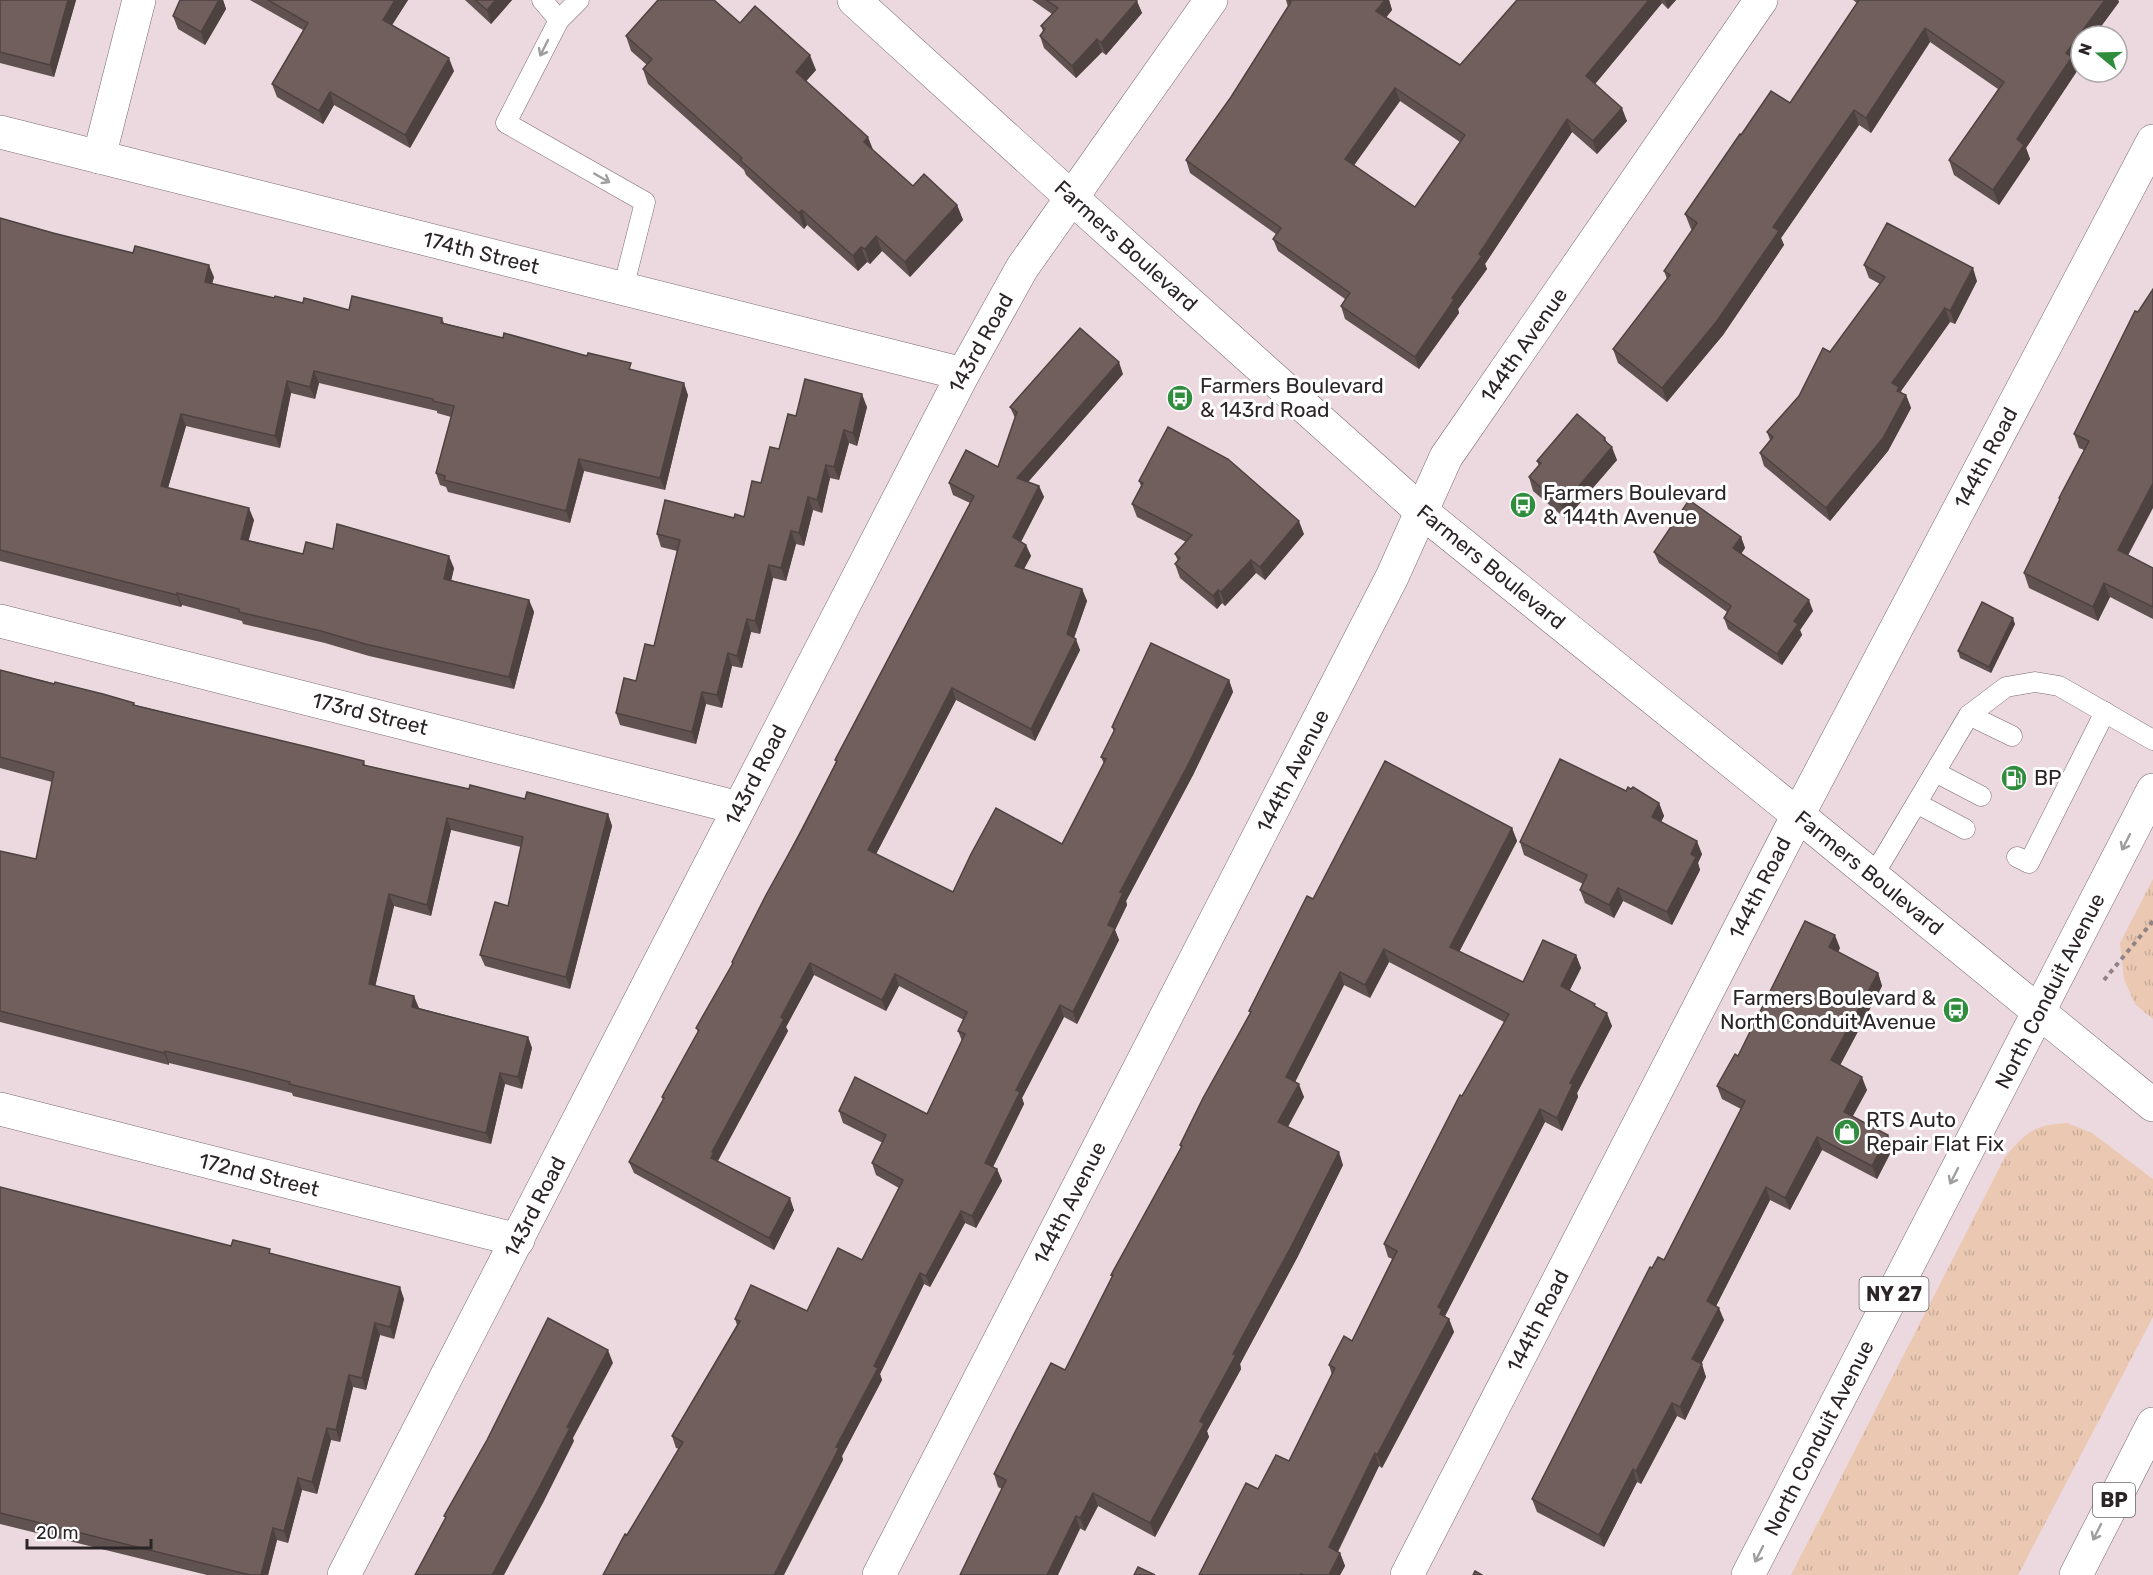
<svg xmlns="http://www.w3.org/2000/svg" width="2153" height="1575" font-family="Rubik,sans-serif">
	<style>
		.grass { fill: url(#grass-tufts) }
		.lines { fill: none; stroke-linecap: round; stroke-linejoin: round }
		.lane-casing { stroke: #7a6a70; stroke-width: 21 }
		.street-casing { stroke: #7a6a70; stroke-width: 34 }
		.secondary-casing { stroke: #7a6a70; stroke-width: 34 }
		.primary-casing { stroke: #7a6a70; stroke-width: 34 }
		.highway-casing { stroke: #7a6a70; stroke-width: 34 }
		.path { stroke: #908286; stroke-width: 4; stroke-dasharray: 4.5 4.5; stroke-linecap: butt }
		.lane { stroke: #fff; stroke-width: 20 }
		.street { stroke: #fff; stroke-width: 33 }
		.secondary { stroke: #fff; stroke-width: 33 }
		.primary { stroke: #fff; stroke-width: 33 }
		.highway { stroke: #fff; stroke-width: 33 }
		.wall { fill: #605250; fill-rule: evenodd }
		.shaded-wall { fill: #4e4241 }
		.building { fill: #705f5d; stroke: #4e4241; stroke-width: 1.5; fill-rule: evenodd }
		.oneway { stroke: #a09d9e }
		.labels { text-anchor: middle; stroke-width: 6; stroke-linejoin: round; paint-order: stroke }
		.shield { fill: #fff; stroke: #6b6668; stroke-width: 1.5 }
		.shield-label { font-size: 20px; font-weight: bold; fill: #2c2527 }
		.street-label { font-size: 21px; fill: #2c2527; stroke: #fff }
		.poi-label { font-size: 21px; fill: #2c2527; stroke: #fff; text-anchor: start }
	</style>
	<defs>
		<pattern id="grass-tufts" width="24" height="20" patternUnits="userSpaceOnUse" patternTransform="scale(1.5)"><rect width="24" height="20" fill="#eac8b1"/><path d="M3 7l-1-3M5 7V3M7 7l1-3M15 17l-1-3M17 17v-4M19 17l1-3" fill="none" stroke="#c9ac98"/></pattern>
	</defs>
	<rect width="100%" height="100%" fill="#ecd9df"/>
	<!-- grass -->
	<g class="grass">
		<path d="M2153 879V1019L2135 1004 2124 979 2120 943Z"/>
		<path d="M2067 1123 2092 1133 2153 1179V1317L2018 1575H1791L2005 1157C2026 1132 2034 1125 2067 1123Z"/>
	</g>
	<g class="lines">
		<defs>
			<g id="lane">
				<path d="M542 0 559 20 506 123 645 202 623 289"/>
				<path d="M559 20 579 0"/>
				<path d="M1969 715 2012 736"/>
				<path d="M1937 773 1981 796"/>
				<path d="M1918 804 1965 829"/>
				<path d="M2017 857 2029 863 2105 712"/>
				<path d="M1873 876 1969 715 2006 687 2035 682 2059 686 2153 740"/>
			</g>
			<g id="street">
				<path d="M0 132 963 374"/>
				<path d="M99 157 139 0"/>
				<path d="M0 621 739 808"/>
				<path d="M0 1109 518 1240"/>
				<path d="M344 1575 963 374 1022 268 1211 0"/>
				<path d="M879 1575 1392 577 1446 457 1761 0"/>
				<path d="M1407 1575 1798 815 2153 141"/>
			</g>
			<path id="secondary" d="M854 0 1072 198 1421 511 1798 815 2153 1105"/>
			<path id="primary" d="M1748 1575 2153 790"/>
			<path id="highway" d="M2076 1575 2153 1424"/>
		</defs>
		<!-- lane casing -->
		<use href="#lane" class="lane-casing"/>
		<!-- street casing -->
		<use href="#street" class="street-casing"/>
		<!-- secondary casing -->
		<use href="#secondary" class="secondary-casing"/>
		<!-- primary casing -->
		<use href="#primary" class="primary-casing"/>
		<!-- highway casing -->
		<use href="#highway" class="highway-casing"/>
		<!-- path -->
		<path class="path" d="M2104 980 2153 921"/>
		<!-- lane -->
		<use href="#lane" class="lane"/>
		<!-- street -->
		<use href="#street" class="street"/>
		<!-- secondary -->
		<use href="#secondary" class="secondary"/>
		<!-- primary -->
		<use href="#primary" class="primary"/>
		<!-- highway -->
		<use href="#highway" class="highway"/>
	</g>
	<!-- wall -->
	<g class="wall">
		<path d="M0 0H76L54 77 0 63Z"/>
		<path d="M180 0H223L226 9 205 45 178 29 173 16Z"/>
		<path d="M250 0H408L392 25 454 71 410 148 334 105 323 124 277 97 272 84 303 30Z"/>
		<path d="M465 0H512L491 24Z"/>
		<path d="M1032 0H1136L1142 13 1106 55 1102 52 1076 78 1044 48 1040 36 1043 31 1041 26 1052 14Z"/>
		<path d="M1286 0H1389L1392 10 1386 17 1460 65 1517 0H1676L1668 9 1662 3 1595 84 1627 121 1597 154 1572 132 1485 264 1487 269 1458 309 1459 313 1419 369 1345 319 1341 306 1345 299 1278 251 1273 239 1276 234 1190 173 1186 160 1231 97 1288 7ZM1400 101 1460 142 1415 207 1354 165Z"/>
		<path d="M1853 0H2118L2119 2 2074 63 2077 71 2026 148 2030 159 1999 205 1954 175 1949 160 1998 89 1930 42 1871 133 1859 125 1781 238 1784 245 1723 335 1667 402 1618 363 1613 349 1667 279 1664 271 1692 230 1691 229 1685 214 1741 135 1790 103 1857 3Z"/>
		<path d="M740 23 816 70 806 81 873 150 913 186 957 205 963 220 910 277 882 251 870 264 867 262 858 271 807 225 804 229 746 175 744 170 648 84 643 69 647 65 631 51 626 36Z"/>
		<path d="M0 218 214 277 212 284 274 298 349 310 442 318 444 323 633 370 688 395 665 490 584 471 570 523 448 492 446 487 440 485 436 473 451 417 437 413V411L319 383 315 399 291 393 280 448 186 426 168 488 254 520 248 540 303 554 333 549 454 568 451 580 529 600 534 612 514 689 369 656 325 643 243 624 242 621 182 605 181 607 0 561Z"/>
		<path d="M1864 265 1977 281 1955 324 1950 322 1901 391V393L1906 395 1911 408 1888 451 1830 521 1764 466 1760 453 1770 440 1767 432 1799 396 1880 284 1869 278Z"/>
		<path d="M2138 312 2128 556 2153 568V619L2110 597 2098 621 2029 588 2024 573 2060 501 2059 498 2084 450 2079 448 2074 434Z"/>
		<path d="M1123 374 1028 482 1039 486 1044 497 1021 542 1026 545 1031 556 1024 569 1082 589 1087 601 1074 638 1080 650 1035 741 956 700 876 854 953 892 1062 844 1104 764 1101 757 1114 732 1112 727 1229 680 1233 692 1193 775 1126 901 1127 905 1115 930 1119 940 1077 1024 1064 1017 1022 1098 1024 1104 993 1167 997 1169 1002 1181 976 1228 965 1223 930 1287 924 1284 880 1374 882 1380 842 1456 843 1460 627 1535 679 1449 676 1448 672 1436 737 1325 735 1319 807 1311 862 1260 899 1188 876 1175 872 1163 883 1143 843 1123 839 1111 927 1114 962 1041 958 1031 964 1020 899 986 886 1011 814 975 786 1027 788 1031 718 1161 794 1210 774 1250 634 1173 629 1162 663 1100 662 1097 698 1032 696 1028 733 964 732 962 836 762 835 760 970 503 953 495 949 483 998 467 1015 418 1010 407Z"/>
		<path d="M867 407 857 446 849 443 839 480 830 478 822 513 813 510 804 546 796 544 786 581 773 578 760 634 751 632 742 668 732 666 722 708 706 704 696 744 620 725 616 713 636 681 654 646 677 551 661 547 657 534 734 518 744 517 796 416Z"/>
		<path d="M1607 443 1617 460 1566 519 1533 491 1529 477 1539 466 1537 461Z"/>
		<path d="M1139 481 1304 534 1265 580 1256 573 1225 606 1222 603 1217 609 1180 578 1175 564 1178 561 1175 554 1186 542 1137 517 1132 504 1141 486Z"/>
		<path d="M1741 537 1745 548 1741 554 1813 611 1800 630 1802 635 1782 665 1728 629 1724 618 1727 612 1659 563 1654 552Z"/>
		<path d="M2015 624 1991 673 1960 658 1958 651Z"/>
		<path d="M0 670 134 703 135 705 364 761 365 765 469 789 608 814 612 826 570 989 485 966 480 955 508 906 521 847 451 830 431 916 394 906 375 986 419 1008 528 1037 532 1048 522 1089 505 1084 491 1144 293 1096 292 1093 248 1082 169 1063V1065L0 1022V851L36 859 52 782 0 768Z"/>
		<path d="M1626 791 1659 803 1664 816 1661 822 1702 854 1698 863 1700 870 1672 925 1623 901 1614 918 1585 903 1580 890 1583 884 1524 855 1520 842Z"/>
		<path d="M1512 828 1517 841 1459 952 1523 982 1576 955 1581 968 1570 990 1597 1007 1612 1026 1577 1093 1578 1097 1562 1131 1545 1122 1445 1316 1449 1319 1454 1332 1382 1468 1379 1466 1338 1552 1340 1553 1345 1566 1340 1575H1199L1258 1489 1289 1461 1332 1375 1329 1365 1352 1341 1392 1259 1388 1257 1384 1244 1462 1096 1504 1022 1389 962 1370 998 1344 985 1295 1082 1304 1097 1288 1127 1343 1165 1297 1258 1240 1364 1241 1369 1207 1431 1209 1437 1155 1537 1098 1506 1085 1531 998 1487 994 1474 1065 1370 1112 1277 1111 1275 1181 1148 1180 1145 1250 1013 1249 1011 1313 899Z"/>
		<path d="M1840 948 1838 952 1878 973 1882 986 1840 1065 1867 1090 1853 1116 1888 1135 1893 1148 1877 1179 1822 1150 1790 1210 1770 1200 1716 1306 1724 1320 1701 1364 1706 1377 1685 1420 1677 1416 1641 1484 1637 1482 1604 1547 1537 1512 1532 1499 1652 1268 1664 1260 1741 1109 1722 1099 1717 1086Z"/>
		<path d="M0 1187 231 1246 271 1253 404 1299 394 1339 380 1335 366 1390 353 1387 340 1442 331 1440 317 1494 302 1490 288 1543 277 1540 268 1575H207L0 1524Z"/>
	</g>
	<!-- shaded-wall -->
	<g class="shaded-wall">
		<path d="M68 0H76L54 77 50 65Z"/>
		<path d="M219 0H223L226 9 205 45 201 32Z"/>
		<path d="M395 0H408L387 33 383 20Z"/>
		<path d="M496 0H512L491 24 487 10Z"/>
		<path d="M1383 0H1389L1392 10 1381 24 1376 11Z"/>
		<path d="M1649 0H1661L1662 3 1591 89 1586 76Z"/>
		<path d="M1665 0H1676L1668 9Z"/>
		<path d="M2105 0H2118L2119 2 2094 36H2081V54L2074 63 2077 71 2026 148 2030 159 1999 205 1993 190 2017 139 2066 53Z"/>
		<path d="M1137 1 1142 13 1106 55 1101 43Z"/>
		<path d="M1925 28 1930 42 1871 133 1866 118Z"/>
		<path d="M1097 39 1102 52 1076 78 1072 66Z"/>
		<path d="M810 55 816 70 801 87 796 72Z"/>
		<path d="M449 58 454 71 410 148 405 135Z"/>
		<path d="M1395 88 1400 101 1350 171 1345 159Z"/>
		<path d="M330 92 334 105 323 124 319 111Z"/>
		<path d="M1622 108 1627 121 1597 154 1593 141Z"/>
		<path d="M1854 110 1859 125 1781 238 1784 245 1723 335 1667 402 1662 388Z"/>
		<path d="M1567 119 1572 132 1485 264 1487 269 1458 309 1459 313 1419 369 1415 357 1479 254Z"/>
		<path d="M868 137 874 152 864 142Z"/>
		<path d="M957 205 963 220 910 277 905 262Z"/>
		<path d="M802 210 807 225 804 229 799 213Z"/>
		<path d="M876 236 882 251 870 264 865 249Z"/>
		<path d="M861 247 867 262 858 271 853 256Z"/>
		<path d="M209 265 214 277 209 294 205 282Z"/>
		<path d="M1973 268 1977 281 1955 324 1950 311Z"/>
		<path d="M1945 308 1950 322 1901 391 1904 399 1906 395 1911 408 1888 451 1830 521 1826 508 1892 383Z"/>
		<path d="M1119 362 1123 374 1021 490 1017 478Z"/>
		<path d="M314 371 319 383 315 399 310 387Z"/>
		<path d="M287 381 291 393 280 448 275 436Z"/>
		<path d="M684 383 688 395 665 490 660 478Z"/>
		<path d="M862 394 867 407 857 446 853 433Z"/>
		<path d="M181 414 186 426 165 498 161 486Z"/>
		<path d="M844 430 849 443 839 480 834 467Z"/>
		<path d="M1605 438 1610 450 1612 447 1617 460 1566 519 1562 506Z"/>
		<path d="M579 459 584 471 570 523 566 511Z"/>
		<path d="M826 465 830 478 822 513 817 500Z"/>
		<path d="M2153 483V508L2123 565 2118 550Z"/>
		<path d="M1039 486 1044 497 1017 549 1013 537Z"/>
		<path d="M808 497 813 510 804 546 799 533Z"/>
		<path d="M249 508 254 520 246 551 241 539Z"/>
		<path d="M1299 521 1304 534 1265 580 1260 567Z"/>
		<path d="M791 531 796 544 786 581 781 568Z"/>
		<path d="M1741 537 1745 548 1737 560 1733 548Z"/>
		<path d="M1026 545 1031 556 1019 578 1015 566Z"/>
		<path d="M449 556 454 568 449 591 444 579Z"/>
		<path d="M1251 560 1256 573 1225 606 1221 592Z"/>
		<path d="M769 565 773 578 760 634 755 621Z"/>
		<path d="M2104 583 2110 597 2098 621 2093 607Z"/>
		<path d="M1082 589 1087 601 1071 646 1067 634Z"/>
		<path d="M1218 590 1222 603 1217 609 1213 596Z"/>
		<path d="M177 593 182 605 181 607 177 595Z"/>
		<path d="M529 600 534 612 514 689 509 677Z"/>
		<path d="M1809 600 1813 611 1800 630 1802 635 1782 665 1777 654 1794 621Z"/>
		<path d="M2013 618 2015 624 1991 673 1989 667Z"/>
		<path d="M747 619 751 632 742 668 737 656Z"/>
		<path d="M1076 639 1080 650 1035 741 1031 729Z"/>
		<path d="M728 653 732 666 722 708 717 695Z"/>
		<path d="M1229 680 1233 692 1193 775 1126 901 1127 905 1115 930 1119 940 1077 1024 1073 1012 1120 892Z"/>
		<path d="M952 688 956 700 872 862 868 850Z"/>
		<path d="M702 692 706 704 696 744 692 732Z"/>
		<path d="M1659 803 1664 816 1657 830 1652 817Z"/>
		<path d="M608 814 612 826 570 989 566 977Z"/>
		<path d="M447 818 451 830 431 916 427 905Z"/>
		<path d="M1512 828 1517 841 1455 960 1450 947Z"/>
		<path d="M1697 841 1702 854 1698 863 1700 870 1672 925 1667 912 1691 854Z"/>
		<path d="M1618 888 1623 901 1614 918 1609 905Z"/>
		<path d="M389 894 394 906 373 996 369 984Z"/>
		<path d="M1835 935 1840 948 1834 960 1829 947Z"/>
		<path d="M1384 949 1389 962 1370 998 1365 985Z"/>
		<path d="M1576 955 1581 968 1565 999 1561 986Z"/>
		<path d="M810 963 814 975 786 1027 788 1031 717 1162 711 1158 712 1152Z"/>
		<path d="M1340 972 1344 985 1291 1090 1286 1077Z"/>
		<path d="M1878 973 1882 986 1836 1073 1831 1060Z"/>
		<path d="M895 974 899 986 886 1011 882 1000Z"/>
		<path d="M414 996 419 1008 416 1018 412 1007Z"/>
		<path d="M1060 1005 1064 1017 1022 1098 1024 1104 989 1175 985 1163 1016 1090Z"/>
		<path d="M1607 1013 1612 1026 1577 1093 1578 1097 1562 1131 1557 1118 1570 1083Z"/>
		<path d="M528 1037 532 1048 522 1089 518 1077Z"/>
		<path d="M165 1051 169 1063V1065L164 1053Z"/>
		<path d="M500 1073 505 1084 491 1144 486 1133Z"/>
		<path d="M1862 1077 1867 1090 1848 1124 1844 1112Z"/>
		<path d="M1299 1084 1304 1097 1283 1135 1278 1122Z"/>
		<path d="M1540 1109 1545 1122 1445 1316 1444 1327 1438 1307Z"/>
		<path d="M1888 1135 1893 1148 1877 1179 1872 1166Z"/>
		<path d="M1817 1137 1822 1150 1790 1210 1785 1198Z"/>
		<path d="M1339 1152 1343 1165 1297 1258 1240 1364 1241 1369 1207 1431 1209 1437 1155 1537 1150 1523 1233 1354Z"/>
		<path d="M997 1169 1002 1181 976 1228 972 1216Z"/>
		<path d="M1766 1187 1770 1200 1712 1314 1707 1301Z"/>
		<path d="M790 1198 794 1210 774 1250 769 1238Z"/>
		<path d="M961 1211 965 1223 930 1287 926 1276Z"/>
		<path d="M920 1273 924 1284 880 1374 882 1380 842 1456 843 1460 784 1575H774L836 1447 874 1366Z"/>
		<path d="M400 1287 404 1299 394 1339 390 1327Z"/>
		<path d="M1719 1308 1724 1320 1697 1372 1692 1359Z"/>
		<path d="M1449 1319 1454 1332 1382 1468 1377 1455Z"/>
		<path d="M375 1323 380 1335 366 1390 362 1378Z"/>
		<path d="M608 1350 613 1363 573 1438 574 1441 543 1503 504 1575H492L567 1427Z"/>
		<path d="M1702 1364 1706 1377 1685 1420 1680 1407Z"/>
		<path d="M349 1375 353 1387 340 1442 336 1430Z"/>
		<path d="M1672 1403 1677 1416 1641 1484 1636 1471Z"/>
		<path d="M327 1428 331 1440 317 1494 312 1482Z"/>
		<path d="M1375 1453 1379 1466 1333 1560 1329 1547Z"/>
		<path d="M1633 1469 1637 1482 1604 1547 1599 1535Z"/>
		<path d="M298 1478 302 1490 288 1543 284 1531Z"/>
		<path d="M1093 1493 1098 1506 1085 1531 1080 1518Z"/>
		<path d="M1076 1516 1080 1529 1058 1575H1047Z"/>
		<path d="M273 1528 277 1540 268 1575H261Z"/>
		<path d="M1340 1553 1345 1566 1340 1575H1329Z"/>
	</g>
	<!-- building -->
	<g class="building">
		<path d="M0 0H68L50 65 0 52Z"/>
		<path d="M180 0H219L201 32 173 16Z"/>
		<path d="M268 0H395L383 20 449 58 405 135 330 92 319 111 272 84 308 23Z"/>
		<path d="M475 0H496L487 10Z"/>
		<path d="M658 0H714L740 23 755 6 810 55 796 72 868 137 864 142 913 186 924 174 957 205 905 262 876 236 865 249 861 247 853 256 802 210 799 213 740 160 742 158 643 69 652 59 626 36Z"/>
		<path d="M1046 0H1136L1137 1 1101 43 1097 39 1072 66 1040 36 1045 29 1041 26 1058 8Z"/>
		<path d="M1288 0H1385L1376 11 1460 65 1517 0H1649L1586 76 1622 108 1593 141 1567 119 1479 254 1482 256 1452 298 1454 300 1415 357 1341 306 1350 293 1273 239 1281 228 1186 160 1231 97 1291 2ZM1395 88 1465 135 1415 207 1345 159Z"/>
		<path d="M1859 0H2105L2066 53 2072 57 2017 139 2024 145 1993 190 1949 160 2004 82 1925 28 1866 118 1854 110 1773 227 1779 231 1717 321 1662 388 1613 349 1670 275 1664 271 1697 223 1685 214 1740 134 1741 135 1771 91 1790 103Z"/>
		<path d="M0 218 53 233 133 253 135 246 209 265 205 282 274 298 275 296 303 303 304 298 349 310 352 296 442 318 441 323 503 338 504 333 587 356 588 353 631 363 629 369 684 383 660 478 579 459 566 511 444 480 445 476 436 473 454 406 433 401V399L314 371 310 387 287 381 275 436 181 414 161 486 249 508 241 539 303 554 306 542 333 549 337 524 449 556 444 579 529 600 509 677 365 644 321 631 239 612V609L177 593V595L0 550Z"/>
		<path d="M1887 223 1973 268 1950 311 1945 308 1892 383 1899 387 1897 391 1906 395 1883 438 1826 508 1760 453 1773 437 1767 432 1799 396 1823 348 1830 352 1885 277 1864 265Z"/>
		<path d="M2153 289V483L2118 550 2153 568V607L2104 583 2093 607 2024 573 2060 499 2059 498 2089 441 2074 434 2135 311 2138 312Z"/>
		<path d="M1080 328 1119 362 1017 478 1039 486 1013 537 1026 545 1015 566 1082 589 1067 634 1076 639 1031 729 952 688 868 850 953 892 971 854 996 808 1062 844 1106 759 1101 757 1115 729 1112 727 1151 643 1229 680 1189 763 1120 892 1123 893 1108 925 1115 928 1073 1012 1060 1005 1016 1090 1020 1092 985 1163 997 1169 972 1216 961 1211 926 1276 920 1273 874 1366 878 1368 836 1447 839 1448 774 1575H603L625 1534 627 1535 683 1442 672 1436 740 1321 735 1319 751 1285 807 1311 838 1248 862 1260 903 1180 872 1163 886 1135 839 1111 855 1077 927 1114 965 1034 958 1031 967 1012 895 974 882 1000 810 963 781 1017 784 1019 712 1152 714 1153 711 1158 790 1198 769 1238 629 1162 664 1098 662 1097 699 1030 696 1028 733 963 732 962 766 895 803 828 837 761 835 760 974 496 949 483 966 450 998 467 1017 412 1010 407Z"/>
		<path d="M805 379 862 394 853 433 844 430 834 467 826 465 817 500 808 497 799 533 791 531 781 568 769 565 755 621 747 619 737 656 728 653 717 695 702 692 692 732 616 713 624 678 636 681 645 644 654 646 680 540 657 534 665 500 734 518 735 514 744 517 752 481 761 483 770 447 779 449 788 414 796 416Z"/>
		<path d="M1577 414 1605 438 1604 440 1612 447 1562 506 1529 477 1541 463 1537 461Z"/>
		<path d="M1168 427 1228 459 1299 521 1260 567 1251 560 1221 592 1218 590 1213 596 1175 564 1180 558 1175 554 1192 535 1132 504 1143 483 1139 481Z"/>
		<path d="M1689 500 1741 537 1733 548 1809 600 1794 621 1798 624 1777 654 1724 618 1731 606 1654 552Z"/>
		<path d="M1982 602 2013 618 1989 667 1958 651Z"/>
		<path d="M0 670 54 684 55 682 103 694 134 703 133 705 312 748 364 761 363 765 469 789 470 785 525 799 527 792 608 814 566 977 480 955 495 902 508 906 523 837 447 818 427 905 389 894 369 984 414 996 412 1007 528 1037 518 1077 500 1073 486 1133 289 1084 290 1082 244 1070 165 1051 164 1053 0 1011V851L36 859 54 772 0 757Z"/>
		<path d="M1560 759 1626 791 1628 787 1631 789 1633 787 1659 803 1652 817 1697 841 1691 854 1696 857 1667 912 1618 888 1609 905 1580 890 1587 875 1520 842Z"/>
		<path d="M1385 761 1512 828 1450 947 1523 982 1543 940 1576 955 1561 986 1595 1004 1594 1006 1607 1013 1570 1083 1573 1084 1557 1118 1540 1109 1438 1307 1442 1309 1440 1314 1449 1319 1377 1455 1375 1453 1329 1547 1340 1553 1329 1575H1304L1301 1574V1575H1199L1246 1483 1258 1489 1276 1455 1289 1461 1335 1368 1329 1365 1344 1336 1352 1341 1397 1251 1384 1244 1460 1095 1462 1096 1509 1014 1384 949 1365 985 1340 972 1286 1077 1299 1084 1278 1122 1339 1152 1292 1245 1233 1354 1236 1355 1200 1421 1204 1424 1150 1523 1093 1493 1080 1518 1076 1516 1047 1575H960L1006 1480 994 1474 1015 1432 1051 1363 1065 1370 1113 1275H1111L1182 1146 1180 1145 1203 1098 1251 1012 1249 1011 1307 896 1313 899Z"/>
		<path d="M1805 921 1835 935 1829 947 1878 973 1831 1060 1862 1077 1844 1112 1888 1135 1872 1166 1817 1137 1785 1198 1766 1187 1707 1301 1719 1308 1692 1359 1702 1364 1680 1407 1672 1403 1636 1471 1633 1469 1599 1535 1532 1499 1650 1267 1652 1268 1658 1257 1664 1260 1745 1101 1717 1086 1735 1054 1738 1056Z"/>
		<path d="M0 1187 231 1246 233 1240 270 1249 269 1253 400 1287 390 1327 375 1323 362 1378 349 1375 336 1430 327 1428 312 1482 298 1478 284 1531 273 1528 261 1575H250L0 1513Z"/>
		<path d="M548 1318 608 1350 567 1427 570 1428 538 1490 492 1575H415L446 1517 444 1516 487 1440Z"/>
		<path d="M1138 1567 1155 1575H1134Z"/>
		<path d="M1475 1571 1482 1575H1473Z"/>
	</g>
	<!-- one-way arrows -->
	<defs><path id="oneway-shaft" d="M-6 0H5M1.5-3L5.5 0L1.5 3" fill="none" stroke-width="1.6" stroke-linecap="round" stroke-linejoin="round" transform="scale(1.5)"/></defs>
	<g class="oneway">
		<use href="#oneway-shaft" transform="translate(544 48) rotate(117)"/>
		<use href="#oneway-shaft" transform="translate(602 178) rotate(30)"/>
		<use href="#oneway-shaft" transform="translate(2126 842) rotate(117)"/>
		<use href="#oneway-shaft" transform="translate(1954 1176) rotate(117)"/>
		<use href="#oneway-shaft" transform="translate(2097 1532) rotate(117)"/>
		<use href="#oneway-shaft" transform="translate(1759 1554) rotate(117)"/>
	</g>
	<!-- icons -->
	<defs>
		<symbol id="bus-disc" viewBox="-11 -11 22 22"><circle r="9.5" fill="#318d3e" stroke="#fff"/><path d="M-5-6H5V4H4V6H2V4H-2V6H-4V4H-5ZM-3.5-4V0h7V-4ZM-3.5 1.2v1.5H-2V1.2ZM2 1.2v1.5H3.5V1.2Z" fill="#fff"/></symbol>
		<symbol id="fuel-disc" viewBox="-11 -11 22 22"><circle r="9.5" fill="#318d3e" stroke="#fff"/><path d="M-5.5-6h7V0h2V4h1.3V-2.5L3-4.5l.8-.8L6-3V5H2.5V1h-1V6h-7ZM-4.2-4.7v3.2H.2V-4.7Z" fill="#fff"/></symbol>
		<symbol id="shop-disc" viewBox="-11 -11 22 22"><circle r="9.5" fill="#318d3e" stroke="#fff"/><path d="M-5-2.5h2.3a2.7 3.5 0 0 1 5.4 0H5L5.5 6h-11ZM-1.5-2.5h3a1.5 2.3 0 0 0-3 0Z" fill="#fff"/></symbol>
	</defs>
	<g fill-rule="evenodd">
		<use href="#bus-disc" x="1165" y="383" width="30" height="30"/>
		<use href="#bus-disc" x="1508" y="490" width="30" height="30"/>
		<use href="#fuel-disc" x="1999" y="763" width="30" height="30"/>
		<use href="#bus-disc" x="1941" y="995" width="30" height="30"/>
		<use href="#shop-disc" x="1832" y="1117" width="30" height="30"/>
	</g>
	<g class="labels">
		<!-- shield labels -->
		<g class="shield">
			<rect x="1859.5" y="1277" width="69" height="34" rx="4.5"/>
			<rect x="2093" y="1483" width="42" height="34" rx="4.5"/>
		</g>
		<g class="shield-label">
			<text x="1894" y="1301">NY 27</text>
			<text x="2114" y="1507">BP</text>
		</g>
		<!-- street labels -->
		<g class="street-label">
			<text transform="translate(1126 246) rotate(42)" y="7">Farmers Boulevard</text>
			<text transform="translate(481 253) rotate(14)" y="7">174th Street</text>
			<text transform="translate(981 343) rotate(-61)" y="7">143rd Road</text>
			<text transform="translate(1524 345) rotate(-55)" y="7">144th Avenue</text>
			<text transform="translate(1986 458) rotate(-62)" y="7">144th Road</text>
			<text transform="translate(1491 567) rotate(39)" y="7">Farmers Boulevard</text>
			<text transform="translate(370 714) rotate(14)" y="7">173rd Street</text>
			<text transform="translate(1293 771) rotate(-63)" y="7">144th Avenue</text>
			<text transform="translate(756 775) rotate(-63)" y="7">143rd Road</text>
			<text transform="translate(1869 873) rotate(39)" y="7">Farmers Boulevard</text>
			<text transform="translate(1760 888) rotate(-63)" y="7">144th Road</text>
			<text transform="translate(2050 991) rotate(-63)" y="7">North Conduit Avenue</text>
			<text transform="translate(259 1175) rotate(14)" y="7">172nd Street</text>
			<text transform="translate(1070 1203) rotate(-63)" y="7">144th Avenue</text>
			<text transform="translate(535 1207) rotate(-63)" y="7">143rd Road</text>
			<text transform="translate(1538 1321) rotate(-63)" y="7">144th Road</text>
			<text transform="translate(1819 1438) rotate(-63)" y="7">North Conduit Avenue</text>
		</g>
		<!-- poi labels -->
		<g class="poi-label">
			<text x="1200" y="393">Farmers Boulevard<tspan x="1200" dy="24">&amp; 143rd Road</tspan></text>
			<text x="1543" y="500">Farmers Boulevard<tspan x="1543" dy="24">&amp; 144th Avenue</tspan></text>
			<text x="2034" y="785">BP</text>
			<text x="1936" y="1005" text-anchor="end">Farmers Boulevard &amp;<tspan x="1936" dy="24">North Conduit Avenue</tspan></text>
			<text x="1866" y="1127">RTS Auto<tspan x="1866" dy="24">Repair Flat Fix</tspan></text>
		</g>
	</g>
	<!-- north arrow -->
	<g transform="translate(2099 54) rotate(289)"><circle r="28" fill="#ffffff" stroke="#aba8a9" stroke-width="1.5"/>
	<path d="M0-4.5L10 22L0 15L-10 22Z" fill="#318d3e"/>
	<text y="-9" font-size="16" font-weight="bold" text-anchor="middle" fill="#2c2527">N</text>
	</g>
	<!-- scale -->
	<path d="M27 1539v9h124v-9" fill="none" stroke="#2c2527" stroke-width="3"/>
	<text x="36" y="1539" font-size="18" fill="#2c2527" stroke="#ffffff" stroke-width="4.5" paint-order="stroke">20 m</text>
</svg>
